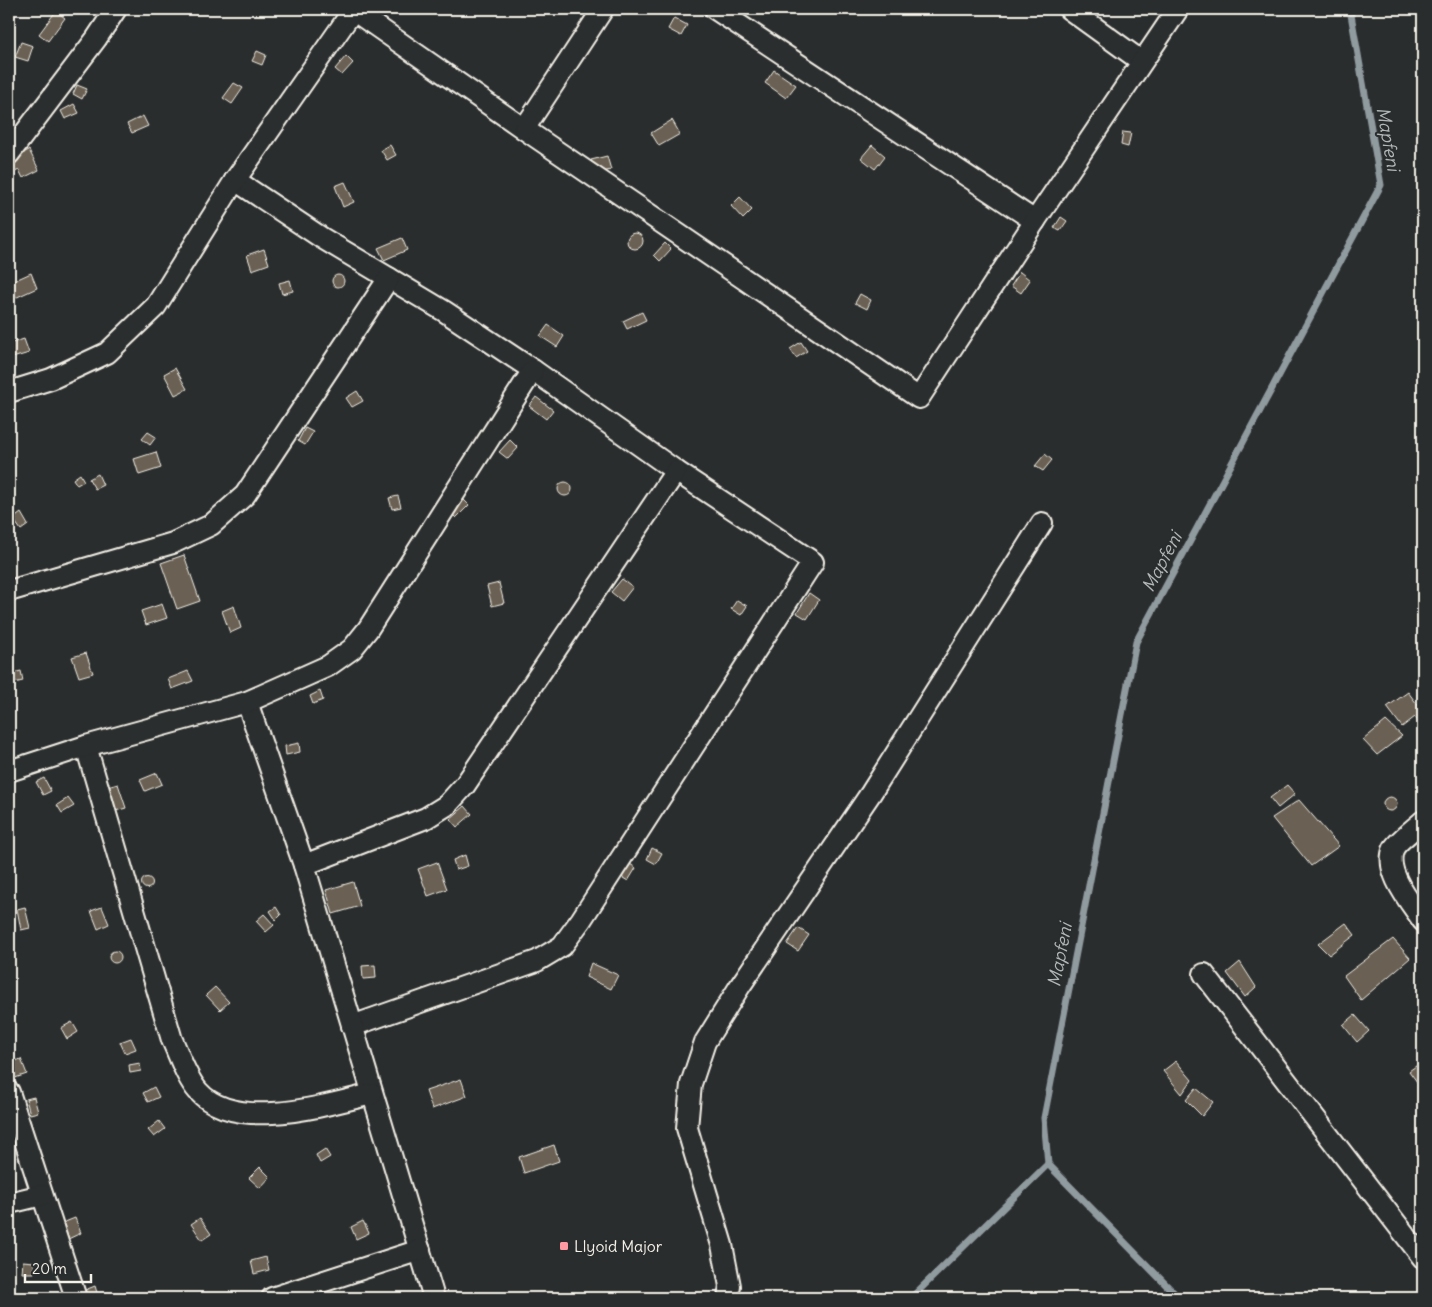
<svg xmlns="http://www.w3.org/2000/svg" width="1432" height="1307" font-family="Delius,sans-serif">
	<style>
		.lines { fill: none; stroke-linecap: round; stroke-linejoin: round }
		.stream { stroke: #909ba0; stroke-width: 7 }
		.building { fill: #6a6152; stroke: #f4f1e8 }
		.street-casing { stroke: #f4f1e8; stroke-width: 24 }
		.street { stroke: #2a2d2e; stroke-width: 20 }
		.poi-dot { fill: #ff9aa2; stroke: #2a2d2e; stroke-width: 2 }
		.labels { text-anchor: middle; stroke-width: 4; stroke-linejoin: round; paint-order: stroke }
		.poi-label { font-size: 16px; fill: #f4f1e8; stroke: #2a2d2e; text-anchor: start }
		.water-label { font-size: 18px; font-style: italic; fill: #b2b7b8; stroke: #2a2d2e }
	</style>
	<rect width="100%" height="100%" fill="#2a2d2e"/>
	<filter id="ink" filterUnits="userSpaceOnUse"><feTurbulence type="fractalNoise" baseFrequency=".02" numOctaves="2"/><feDisplacementMap in="SourceGraphic" scale="10" xChannelSelector="R" yChannelSelector="G"/><feConvolveMatrix kernelMatrix="1 2 1 2 8 2 1 2 1" color-interpolation-filters="sRGB"/></filter>
	<g filter="url(#ink)">
		<g class="lines">
			<!-- stream -->
			<g class="stream">
				<path d="M1048 1164 1044 1118 1136 642 1381 185 1350 9"/>
				<path d="M1048 1164 1179 1298"/>
				<path d="M911 1298 1048 1164"/>
			</g>
		</g>
		<!-- building -->
		<g class="building">
			<path d="M56 11 65 18 48 41 39 34Z"/>
			<path d="M674 18 687 25 681 36 668 29Z"/>
			<path d="M21 42 33 46 28 61 15 57Z"/>
			<path d="M257 51 266 55 262 65 252 61Z"/>
			<path d="M346 56 353 63 342 75 335 69Z"/>
			<path d="M774 70 796 85 786 98 765 83Z"/>
			<path d="M234 83 243 88 232 104 223 98Z"/>
			<path d="M77 85 87 89 82 99 73 94Z"/>
			<path d="M74 104 79 113 65 119 61 111Z"/>
			<path d="M143 116 148 126 132 133 127 124Z"/>
			<path d="M672 120 680 134 659 146 651 133Z"/>
			<path d="M1123 132 1131 133 1128 147 1121 145Z"/>
			<path d="M390 145 396 155 387 160 381 150Z"/>
			<path d="M872 145 885 156 875 169 861 158Z"/>
			<path d="M29 150 39 170 23 178 19 170 9 175V160Z"/>
			<path d="M607 156 611 170 594 174 591 160Z"/>
			<path d="M345 182 354 202 343 207 335 186Z"/>
			<path d="M740 197 752 210 743 219 731 206Z"/>
			<path d="M1061 217 1067 221 1060 231 1054 228Z"/>
			<circle cx="635" cy="241" r="8"/>
			<path d="M402 238 407 250 384 260 378 248Z"/>
			<path d="M665 243 671 249 660 261 654 255Z"/>
			<path d="M264 249 269 264 252 270 247 255Z"/>
			<path d="M1020 272 1030 280 1021 293 1011 286Z"/>
			<path d="M31 273 37 288 15 298 9 283Z"/>
			<circle cx="338" cy="281" r="6"/>
			<path d="M290 280 293 291 282 294 279 283Z"/>
			<path d="M860 294 871 300 867 309 855 303Z"/>
			<path d="M642 312 646 320 627 329 623 321Z"/>
			<path d="M548 325 564 336 557 347 540 336Z"/>
			<path d="M24 339 29 353 9 359V344Z"/>
			<path d="M801 342 807 351 796 358 790 349Z"/>
			<path d="M175 368 187 389 175 395 164 374Z"/>
			<path d="M357 391 363 401 352 407 346 398Z"/>
			<path d="M536 397 553 410 546 419 529 406Z"/>
			<path d="M305 428 313 432 305 445 298 441Z"/>
			<path d="M148 432 156 437 150 445 142 439Z"/>
			<path d="M510 440 518 448 508 459 499 452Z"/>
			<path d="M156 452 161 468 139 475 134 459Z"/>
			<path d="M1045 454 1052 460 1043 471 1035 466Z"/>
			<path d="M80 474 84 481 77 485 73 479Z"/>
			<path d="M98 474 103 485 95 489 89 479Z"/>
			<circle cx="565" cy="489" r="7"/>
			<path d="M398 496 401 507 392 509 389 498Z"/>
			<path d="M463 499 469 505 456 518 450 512Z"/>
			<path d="M21 513 28 525 21 530 13 519Z"/>
			<path d="M184 555 200 601 177 609 161 563Z"/>
			<path d="M622 579 633 587 622 601 611 592Z"/>
			<path d="M499 583 504 603 492 606 487 586Z"/>
			<path d="M809 593 819 600 807 619 797 613Z"/>
			<path d="M737 600 747 606 741 615 731 609Z"/>
			<path d="M162 604 167 618 146 625 141 611Z"/>
			<path d="M234 606 241 628 230 633 222 611Z"/>
			<path d="M86 653 93 673 79 677 72 657Z"/>
			<path d="M21 671 23 681 9 684V674Z"/>
			<path d="M188 671 193 681 172 689 168 679Z"/>
			<path d="M320 691 323 700 313 704 310 696Z"/>
			<path d="M1408 692 1423 712V717L1418 721 1415 717 1402 727 1387 707Z"/>
			<path d="M1386 721 1402 736 1377 755 1363 740Z"/>
			<path d="M299 743 300 752 286 755 285 746Z"/>
			<path d="M157 773 162 784 145 791 140 780Z"/>
			<path d="M44 778 51 791 43 795 36 782Z"/>
			<path d="M118 784 126 808 112 812 104 788Z"/>
			<path d="M1287 785 1295 794 1278 808 1270 798Z"/>
			<circle cx="1390" cy="804" r="7"/>
			<path d="M68 798 74 806 62 813 57 805Z"/>
			<path d="M1299 800 1339 846 1311 866 1272 818Z"/>
			<path d="M465 806 472 814 457 827 450 819Z"/>
			<path d="M652 848 662 853 656 864 647 859Z"/>
			<path d="M465 855 468 866 456 870 453 860Z"/>
			<path d="M437 862 447 889 428 896 418 869Z"/>
			<path d="M627 862 636 868 628 881 618 875Z"/>
			<circle cx="147" cy="883" r="5.5"/>
			<path d="M353 882 360 906 333 914 326 890Z"/>
			<path d="M25 907 30 928 21 930 17 909Z"/>
			<path d="M102 907 109 924 98 929 91 911Z"/>
			<path d="M276 907 281 915 276 920 270 911Z"/>
			<path d="M264 914 274 925 266 932 256 921Z"/>
			<path d="M1346 923 1355 935 1329 955 1318 944Z"/>
			<path d="M798 928 809 935 798 951 787 944Z"/>
			<path d="M1393 939 1410 958 1361 1000 1344 976Z"/>
			<circle cx="115" cy="957" r="6"/>
			<path d="M1240 962 1256 987 1245 997 1227 973Z"/>
			<path d="M591 963 618 975 611 989 586 977Z"/>
			<path d="M375 965 376 978 363 979 362 966Z"/>
			<path d="M215 987 229 1002 220 1010 206 995Z"/>
			<path d="M1355 1015 1369 1031 1357 1042 1343 1025Z"/>
			<path d="M72 1022 78 1032 67 1039 61 1028Z"/>
			<path d="M131 1038 136 1049 125 1053 120 1042Z"/>
			<path d="M21 1059 27 1074 12 1079 9 1063Z"/>
			<path d="M1176 1061 1192 1080 1182 1094 1163 1071Z"/>
			<path d="M1423 1061V1090L1409 1071Z"/>
			<path d="M140 1063 141 1071 130 1073 129 1065Z"/>
			<path d="M461 1079 467 1096 432 1109 426 1091Z"/>
			<path d="M154 1087 159 1097 148 1102 143 1093Z"/>
			<path d="M1196 1088 1213 1102 1202 1116 1186 1100Z"/>
			<path d="M34 1097 38 1112 30 1114 26 1099Z"/>
			<path d="M159 1121 165 1129 154 1137 148 1130Z"/>
			<path d="M554 1145 559 1161 524 1173 519 1157Z"/>
			<path d="M325 1149 330 1157 320 1163 316 1155Z"/>
			<path d="M260 1167 270 1177 260 1188 249 1178Z"/>
			<path d="M75 1218 81 1233 66 1240 60 1224Z"/>
			<path d="M200 1218 211 1234 202 1240 191 1224Z"/>
			<path d="M363 1221 369 1233 356 1239 351 1227Z"/>
			<path d="M266 1257 269 1270 254 1274 251 1261Z"/>
			<path d="M23 1261 34 1262V1273H22Z"/>
			<path d="M95 1286 98 1296 88 1298 85 1290Z"/>
		</g>
		<g class="lines">
			<defs>
				<g id="street">
					<path d="M715 9 1035 221"/>
					<path d="M1069 9 1141 61"/>
					<path d="M353 10 524 129 919 398 1035 221 1178 9"/>
					<path d="M524 129 603 9"/>
					<path d="M9 154 96 39 116 9"/>
					<path d="M235 180 322 238 444 311 533 370 676 471 813 562 581 920 562 946 537 961 352 1026"/>
					<path d="M9 392 51 379 107 353 156 306 235 180 354 9"/>
					<path d="M9 591 173 543 211 525 245 495 389 278"/>
					<path d="M247 702 304 865 434 1298"/>
					<path d="M86 746 172 1040C180 1057 186 1077 198 1091 235 1133 326 1105 372 1094"/>
					<path d="M9 771 86 746 247 702 328 666 352 649 368 629 533 370"/>
					<path d="M1423 821C1417 826 1397 842 1394 848 1383 871 1411 903 1423 921"/>
					<path d="M304 865 426 818 447 805 465 785 676 471"/>
					<path d="M1204 974 1423 1258"/>
					<path d="M9 1092 76 1298"/>
					<path d="M9 1203 42 1195"/>
					<path d="M272 1298 420 1250"/>
					<path d="M728 1298 730 1286 722 1245 687 1128 691 1084 705 1042 740 986 871 793 1042 523"/>
				</g>
			</defs>
			<!-- street casing -->
			<use href="#street" class="street-casing"/>
			<!-- street -->
			<use href="#street" class="street"/>
		</g>
	</g>
	<!-- markers -->
	<rect class="poi-dot" x="559" y="1241" width="10" height="10" rx="2.5"/>
	<g class="labels">
		<!-- poi labels -->
		<g class="poi-label">
			<text x="574" y="1252">Llyoid Major</text>
		</g>
		<!-- water labels -->
		<g class="water-label">
			<text transform="translate(1388 139) rotate(80)" y="6">Mapfeni</text>
			<text transform="translate(1162 562) rotate(-62)" y="6">Mapfeni</text>
			<text transform="translate(1060 955) rotate(-79)" y="6">Mapfeni</text>
		</g>
	</g>
	<!-- margin -->
	<rect width="1432" height="1307" fill="none" stroke="#2a2d2e" stroke-width="30"/>
	<rect x="15" y="15" width="1402" height="1277" fill="none" stroke="#f4f1e8" stroke-width="2" filter="url(#ink)"/>
	<!-- scale -->
	<path d="M25 1274v8h66v-8" fill="none" stroke="#f4f1e8" stroke-width="2.5"/>
	<text x="32" y="1274" font-size="15" fill="#f4f1e8" stroke="#2a2d2e" stroke-width="4" paint-order="stroke">20 m</text>
</svg>
